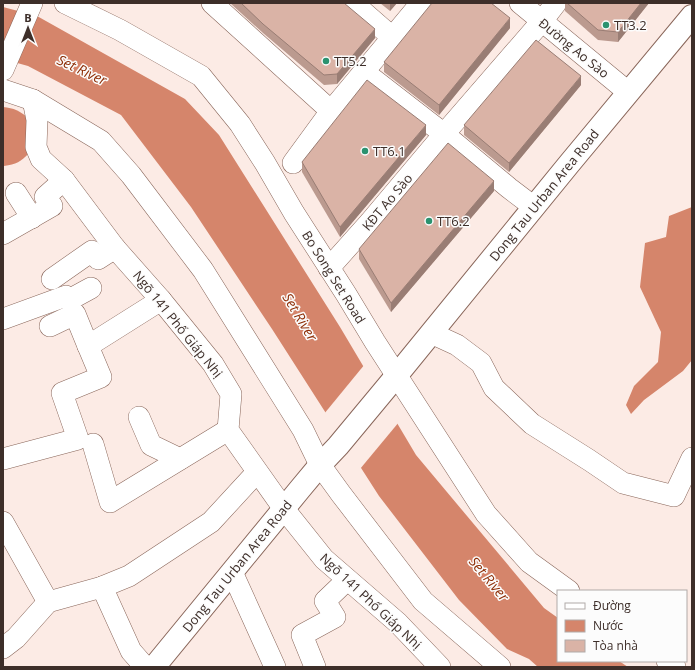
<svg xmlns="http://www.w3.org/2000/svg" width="695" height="670" font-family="'Open Sans',sans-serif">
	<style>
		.water { fill: #d5856b }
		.pier { fill: #fcebe5 }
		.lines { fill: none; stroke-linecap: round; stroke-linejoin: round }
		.minor-casing { stroke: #89665a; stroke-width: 22 }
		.major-casing { stroke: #89665a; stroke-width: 24 }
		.minor { stroke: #fff; stroke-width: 21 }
		.major { stroke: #fff; stroke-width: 22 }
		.wall { fill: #bb9a8f }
		.shaded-wall { fill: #997d74 }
		.building { fill: #dab3a6; stroke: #997d74 }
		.poi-dot { fill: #2b926f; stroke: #fcfcfc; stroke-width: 1.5 }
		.labels { text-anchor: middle; stroke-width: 3; stroke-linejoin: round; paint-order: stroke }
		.poi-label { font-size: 13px; fill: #3d2e29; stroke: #fcfcfc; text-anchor: start }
		.street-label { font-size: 13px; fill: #3d2e29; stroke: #fcfcfc }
		.water-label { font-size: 14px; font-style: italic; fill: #8f3009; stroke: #fcfcfc }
	</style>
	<rect width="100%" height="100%" fill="#fcebe5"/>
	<!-- water -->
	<g class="water">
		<path d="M3 7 37 16 185 99 219 135 340 327 416 455 544 608 558 618V661H619L628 667H538L529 659 507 649 459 600 379 496 272 329 191 207 121 115 28 66 3 59Z"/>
		<path d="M3 107C14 108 20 111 28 118L29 153C21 162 16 164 4 166H3Z"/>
		<path d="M692 207V360L683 371 644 400 631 414 626 405 634 386 658 362 661 332 640 287 645 243 666 237 669 216Z"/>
	</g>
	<!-- pier -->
	<path class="pier" d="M365 364 399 422 360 469 324 414Z"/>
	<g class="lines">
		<defs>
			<g id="minor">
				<path d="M65 3 120 30 201 76 240 124 265 163 294 213 346 294 375 342 486 514 529 562 569 591"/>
				<path d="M212 3 331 111"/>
				<path d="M353 3 393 38"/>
				<path d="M520 3 628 92"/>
				<path d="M3 70 32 3"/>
				<path d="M364 72 444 134 509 188 534 207"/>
				<path d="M3 90 33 100 101 141 131 175 203 270 303 430 320 465 341 494 423 601 500 667"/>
				<path d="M33 100 37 120 36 147 41 159 64 180 115 248 161 300 213 364 231 394 228 430 284 509 324 559 398 623 440 667"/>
				<path d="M293 163 331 111 421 3"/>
				<path d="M16 193 32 218"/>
				<path d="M3 234 52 206 45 197 64 180"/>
				<path d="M329 268 370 222 444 134 542 21 556 3"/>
				<path d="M52 279 92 251 98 259 115 248"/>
				<path d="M3 319 66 296 69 300 91 288"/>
				<path d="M50 326 75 314 88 346 161 300"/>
				<path d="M431 333 457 345 481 363 494 388 532 424 589 460 623 483 674 496 692 458"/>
				<path d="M139 417 151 445 180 459"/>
				<path d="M93 444 110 502 228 430"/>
				<path d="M3 459 78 439 62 393 101 377 88 346"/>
				<path d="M3 522 48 602"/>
				<path d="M232 572 275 667"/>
				<path d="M102 587 131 651 145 667"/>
				<path d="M3 648 16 638 48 602 102 587 129 576 211 522 257 472"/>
				<path d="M667 661 675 667"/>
				<path d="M315 667 302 635 335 617 325 601 347 580"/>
			</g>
			<path id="major" d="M154 667 300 489 320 465 338 446 397 375 569 164 692 16"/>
		</defs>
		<!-- minor casing -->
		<use href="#minor" class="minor-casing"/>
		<!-- major casing -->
		<use href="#major" class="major-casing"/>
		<!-- minor -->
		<use href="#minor" class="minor"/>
		<!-- major -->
		<use href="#major" class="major"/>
	</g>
	<!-- wall -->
	<g class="wall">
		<path d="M230 3H344L375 38 337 84 324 85 263 33Z"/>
		<path d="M380 3H397L390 11Z"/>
		<path d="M565 3H649L618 42 598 40 565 11Z"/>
		<path d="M510 28 439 115 384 72V62Z"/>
		<path d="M581 85 509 172 464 135V125Z"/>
		<path d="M426 135 340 237 302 172V162Z"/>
		<path d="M494 191 391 312 359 259V249Z"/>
	</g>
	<!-- shaded-wall -->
	<g class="shaded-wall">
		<path d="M390 3H397L390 11Z"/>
		<path d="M641 3H649L618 42V32Z"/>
		<path d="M510 18V28L439 115V105Z"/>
		<path d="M375 29V38L337 84V74Z"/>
		<path d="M581 76V85L509 172V163Z"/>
		<path d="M426 125V135L340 237V227Z"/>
		<path d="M494 181V191L391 312V303Z"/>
	</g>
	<!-- building -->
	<g class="building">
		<path d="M241 3H344L375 29 337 74 324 75 263 24Z"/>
		<path d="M432 3H491L510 18 439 105 384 62Z"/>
		<path d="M567 3H641L618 32 598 30Z"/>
		<path d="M536 40 581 76 509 163 464 125Z"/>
		<path d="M367 80 426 125 340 227 302 162Z"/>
		<path d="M448 143 494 181 391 303 359 249Z"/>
	</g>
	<!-- markers -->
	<g class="poi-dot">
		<circle cx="606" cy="25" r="4"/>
		<circle cx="326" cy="61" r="4"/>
		<circle cx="365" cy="151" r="4"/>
		<circle cx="429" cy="221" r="4"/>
	</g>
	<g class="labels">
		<!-- poi labels -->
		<g class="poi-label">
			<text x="614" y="30">TT3.2</text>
			<text x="334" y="66">TT5.2</text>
			<text x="373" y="156">TT6.1</text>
			<text x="437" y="226">TT6.2</text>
		</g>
		<!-- street labels -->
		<g class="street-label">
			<text transform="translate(574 48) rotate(39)" y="5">Đường Ao Sào</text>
			<text transform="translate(544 195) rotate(-51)" y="5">Dong Tau Urban Area Road</text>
			<text transform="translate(387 202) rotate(-50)" y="5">KĐT Ao Sào</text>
			<text transform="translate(334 277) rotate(58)" y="5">Bo Song Set Road</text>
			<text transform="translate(178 324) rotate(51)" y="5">Ngõ 141 Phố Giáp Nhị</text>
			<text transform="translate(237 566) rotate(-51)" y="5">Dong Tau Urban Area Road</text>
			<text transform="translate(371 601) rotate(43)" y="5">Ngõ 141 Phố Giáp Nhị</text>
		</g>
		<!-- water labels -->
		<g class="water-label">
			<text transform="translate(82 70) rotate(25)" y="5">Set River</text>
			<text transform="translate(300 317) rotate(59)" y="5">Set River</text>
			<text transform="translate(489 579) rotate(50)" y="5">Set River</text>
		</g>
	</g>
	<!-- border -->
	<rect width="695" height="670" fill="none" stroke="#3d2e29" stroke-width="8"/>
	<!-- legend -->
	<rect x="557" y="590" width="130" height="72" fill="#fcfcfc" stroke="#b0aaa8"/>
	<rect x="565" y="603" width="20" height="6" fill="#ffffff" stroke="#b0aaa8"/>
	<text x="593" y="610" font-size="12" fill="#3d2e29">Đường</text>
	<rect x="565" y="620" width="20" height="12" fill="#d5856b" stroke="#b0aaa8"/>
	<text x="593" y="630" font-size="12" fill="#3d2e29">Nước</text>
	<rect x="565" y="640" width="20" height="12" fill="#dab3a6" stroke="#b0aaa8"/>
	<text x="593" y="650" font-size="12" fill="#3d2e29">Tòa nhà</text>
	<!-- north arrow -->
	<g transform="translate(28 28)" stroke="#fcfcfc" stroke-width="3" paint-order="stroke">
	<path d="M0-3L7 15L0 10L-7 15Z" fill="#3d2e29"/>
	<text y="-6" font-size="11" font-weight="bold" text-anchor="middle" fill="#3d2e29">B</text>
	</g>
</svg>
